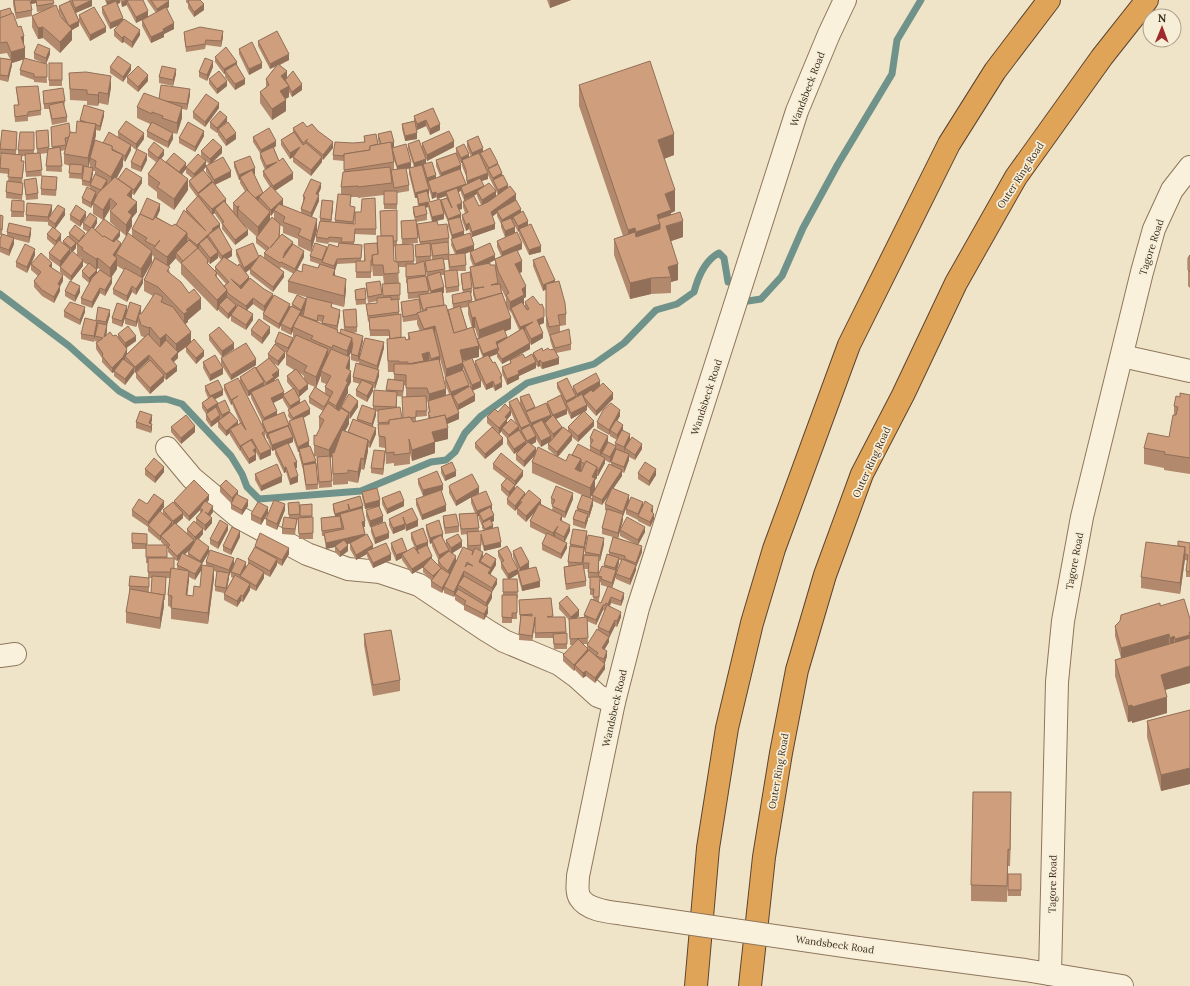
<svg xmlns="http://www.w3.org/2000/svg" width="1190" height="986" font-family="Lora,serif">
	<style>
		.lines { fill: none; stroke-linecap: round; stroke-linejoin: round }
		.stream { stroke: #6f938a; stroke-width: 7 }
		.street-casing { stroke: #8d765c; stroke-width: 24 }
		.highway-casing { stroke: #5b4430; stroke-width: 24 }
		.street { stroke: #faf1dc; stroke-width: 22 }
		.highway { stroke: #e0a458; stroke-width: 22 }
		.street-bridge-casing { stroke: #8d765c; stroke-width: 24; stroke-linecap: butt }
		.street-bridge { stroke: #faf1dc; stroke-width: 22 }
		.wall { fill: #b2896c; fill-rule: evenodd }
		.shaded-wall { fill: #916f58 }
		.building { fill: #cf9f7d; stroke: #916f58; fill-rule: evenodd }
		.labels { text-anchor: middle; stroke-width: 3.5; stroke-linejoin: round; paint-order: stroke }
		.street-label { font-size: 10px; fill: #3d2e20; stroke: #f7eed8 }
	</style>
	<rect width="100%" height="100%" fill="#f0e4c8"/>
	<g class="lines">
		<!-- stream -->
		<g class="stream">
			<path d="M0 294 69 346 119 391 135 400 166 399 182 404 231 456 242 474 247 487 259 499 361 491 431 462 446 460 455 452 465 433 481 416 527 383 594 364 624 343 656 310 677 304 694 292C698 277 705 260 719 253L724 258 728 282"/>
			<path d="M748 301 761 299 782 276 803 228 838 164 892 74 897 40 921 0"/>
		</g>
		<defs>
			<g id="street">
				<path d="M1122 356 1190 371"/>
				<path d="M167 448 192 478 240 518 307 554 348 569 380 572 419 585 486 630 504 641 559 664 577 677 598 696 614 702"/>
				<path d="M0 656 15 654"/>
				<path d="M624 914C611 912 588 911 580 898 576 892 578 882 578 876L614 702 638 608 797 111 829 34 845 0"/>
				<path d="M858 948 1025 970 1122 986"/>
				<path d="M1050 974 1057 682 1063 621 1082 517 1142 272 1154 229 1172 190 1190 167"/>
			</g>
			<g id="highway">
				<path d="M696 986 708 848 727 728 752 623 774 549 849 345 949 144 995 71 1049 0"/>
				<path d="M750 986 764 857 781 753 797 670 825 575 862 474 903 395 956 283 1016 177 1102 57 1147 0"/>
			</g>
		</defs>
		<!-- street casing -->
		<use href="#street" class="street-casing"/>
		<!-- highway casing -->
		<use href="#highway" class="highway-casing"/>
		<!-- street -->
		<use href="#street" class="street"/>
		<!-- highway -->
		<use href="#highway" class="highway"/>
		<defs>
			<path id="street-bridge" d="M624 914 858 948"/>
		</defs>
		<!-- street-bridge casing -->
		<use href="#street-bridge" class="street-bridge-casing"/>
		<!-- street-bridge -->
		<use href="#street-bridge" class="street-bridge"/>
	</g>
	<!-- wall -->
	<g class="wall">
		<path d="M13 0H30L32 10V16L16 19 13 4Z"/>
		<path d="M31 0H53L54 6 63 19 59 11V6L70 1 69 0H92V6L76 13 79 20V15L106 32 90 41 79 22V26L72 30V40L60 53 43 38 38 39 32 27V16L44 11 37 12 36 3 31 4Z"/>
		<path d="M105 0H120V3L117 4 123 20 140 35 132 48 124 42 122 43 114 36V30L119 25 110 29 102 13V7L107 5Z"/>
		<path d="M120 0H143L148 17 136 23 127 6V5L122 7Z"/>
		<path d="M147 0H169V7L167 8 174 29 164 34V37L151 43 142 26V20L156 13Z"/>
		<path d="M186 0H200L204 10 194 17 188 8V4L186 2Z"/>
		<path d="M547 0H571L550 8Z"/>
		<path d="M0 11 12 14 24 46 25 59 44 63 34 59V53L50 54 46 64 47 83 34 82V80L20 75V70L24 59 12 63V65L8 82 0 80V58L10 59 7 53 0 54Z"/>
		<path d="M184 32 223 37 221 47 206 45 205 49 186 52 184 37Z"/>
		<path d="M258 41 289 60 280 65 287 77 302 90 292 97 289 92V97L285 99 286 111 272 120 260 103V92L266 87V79L276 66 270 69 258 46Z"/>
		<path d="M239 49 262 68 249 75 239 54Z"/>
		<path d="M215 57 237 65 245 84 235 90 225 77V74H224L215 62Z"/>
		<rect x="49" y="63" width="13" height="23"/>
		<path d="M110 67 131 70 123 82 110 73Z"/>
		<path d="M213 67 207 81 199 77V72Z"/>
		<path d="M69 73 111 87 108 105 99 103 98 106 87 105V101L70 100Z"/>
		<path d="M176 74 173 86 159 83V77Z"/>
		<path d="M127 77 148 81 138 92 127 83Z"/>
		<path d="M209 79 227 86 217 94 209 84Z"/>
		<path d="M579 85 674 155 664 159 675 211 671 213V215L683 237 671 241 678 280 671 282V293L651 294 630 299 614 255V239L623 236 579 106Z"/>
		<path d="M16 87 41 110V115L28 117V121L15 122 14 105H18Z"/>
		<path d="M43 91 65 101 64 107 67 117V122L52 125 49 109H44Z"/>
		<path d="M190 95 187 110 182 109V118L177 134 173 133V139L168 148 147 137V131L150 124 137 118V107L159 99Z"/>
		<path d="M219 108 205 127 193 118V112Z"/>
		<path d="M433 108 440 130 430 135 426 126 417 130 416 127 417 139 405 141 402 129V124L414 121V116Z"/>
		<path d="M104 116 100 131 96 130V135L92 151 103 143 118 137V132L144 139 136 150 131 146V150L125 162 123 160V166L117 178 118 179 142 183 134 195 132 194V198L137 212 132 218V226L126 236 110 222V211L111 210 110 209 104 219 120 236 117 240 121 245 132 235V229L160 210 157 217 172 226 176 225 186 211V209L197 197 189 186V181L192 178 186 173V169L182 174 188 190 174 210 157 198V192L148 185V174L156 162 148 156V150L164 155 161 159 166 162 186 167H206L203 170 212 181 206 172V166L210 165 201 156V151L222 153 210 164 231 177 215 185 226 203 233 211V203L245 191 240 183V180H239L234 167V162L255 174H254L263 193 270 187 263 176V171L265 170 260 158V153L253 142V137L276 146 274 148 279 161 293 179 275 191 282 205 301 213V209L303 202V196L321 188 318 195 319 201 312 217 317 230 311 252 298 246V239L283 233V227L280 225V237L293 245 304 257 297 270 302 272 318 268 319 264 310 261V256L327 250 338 247 339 243 329 242 328 244 316 242V237L320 222V218L333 207 331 222H335V220L341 194V187L344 172V161L333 160V155L353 143 364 142V136L378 144H379L378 140V134L394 147 411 168 414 167 408 149V144L422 148V143L454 147 427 161 424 154 426 164 436 178 440 176 436 166V160L456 153V148L469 157H471L467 147V141L483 151 498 165 508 187 516 200 512 203 521 212 528 225 541 252 529 255 519 234V231L518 232 513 222V220H512L505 237 501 227V224L497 216V213L492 216 495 229 472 237 469 229 466 231 462 220V215L465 213 463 207V202L464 200 461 193V191L458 192 462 209 459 210 464 234 474 250 495 259 501 256 497 247V241L522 249 517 251 522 272 519 273 526 297 524 298V305L525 306V302L544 323 539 325 543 338 531 345 530 343V349L512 359 525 358 533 355V353L543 351 550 350 553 349 550 340V338L546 326V289L543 291 533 266V260L555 282 566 314V325L560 326V332L571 344V350L556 353 559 364 542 369 540 366 538 367 536 365V368L519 376V379L507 385 502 373V367L510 363V360L502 364 497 357V354L490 357 493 363 502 376V387L495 391 493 387 486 390 479 376 481 387 473 390 475 401 458 410 459 419 447 424 448 439 435 442V453L412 461 410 454V464L394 466V463L386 464 385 448 379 447 378 412 376 411V415L372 427 376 434 370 448 368 447V451L364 470 361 469 358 483 348 481V484L333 485 332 456 330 459 332 487 319 488 317 463V457H318L314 456 316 461 318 489 306 490 303 470 299 455V452H298L293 438V442L288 444 297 468H295L298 482 290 485 286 472 284 473 275 454V450L272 451 268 440V438L267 439 265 433V437L271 455 260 460 256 452V460L249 464 241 452V450L240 451 230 435V433L226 436 218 427V422L211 427 206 420V414L202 408V403L208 398 205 391V386L223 395 215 399 218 404 230 412 238 425 240 423 232 404 231 405 224 390V385L240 381V377L256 369V368L268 359V354L275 345V342L293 341 294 338H293V331L291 335 281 330V325L279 329 263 319V314L264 312 253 304 247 310 253 320 246 330 231 321V316L228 319 219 311V309L217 311 181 274V264L176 259V258L168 267 170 273 201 309 188 320V322L185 324 191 342 204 356 196 364 186 352V347L178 353V358L174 362 177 371 166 380 164 378V381L150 394 136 378V373L149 361V360L135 373 134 372V373L125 385 114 376V372L112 373 102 362V358L96 349V343L97 342 95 341V336L98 326H97L94 342 81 339V334L96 321 110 315 107 325V331L106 336 118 337V334L136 341 126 348V355L144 337 141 336 138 326V321L136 327 125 324V318L141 312V314L142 313 153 296 144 291V280L154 258V257L152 255V262L143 278V283L136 295 132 292 127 302 113 294V289L124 270 117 266V269L111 278 112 283 105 296 100 293 92 308 81 304V298L89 283 82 277V271L88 265 83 262V266L71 281 60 272V267L49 259V253L55 246 47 239V234L53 228 48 225V222L26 221V215L52 211 50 216 65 215 55 229 61 240 60 241 63 244V241L69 237V233L85 235 88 232 83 229V223H97L94 229 95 230 103 220 93 214V204L91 208 82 203V198L90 189V187L82 185V179L69 178 70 166 64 164V154L65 150 61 151 62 172 46 171 47 153 40 154 42 176 26 177 25 156H22V161L24 167 22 183 23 188 22 200 6 198V192L8 181 9 174 0 173V163L1 154H0V144L17 137 16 154H18V150L34 132V153H37L36 131 48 130 49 148H52L51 127 70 132 76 133 80 120ZM458 157 461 163H462V166L466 176 467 185H466L460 171ZM90 160V167H89ZM394 160 397 169 394 170ZM409 168V174L415 198H417L418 206 413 207V213L415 220 401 221 402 244 397 245V210L380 211 381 236H377V243L364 244V261H361L362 250 354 244 355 234 376 235V229L355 212 350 206 351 197H358V198L384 195V209H397V193L409 191V185L406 169ZM486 169 488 172V175L498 195 496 196 484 186 481 181 488 179ZM93 171H95V175L91 182ZM427 183H428V186L432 199 436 197 437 199 446 196V198L441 200V203L430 202ZM477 194V196L481 205 479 206 474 196ZM428 207 432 222 417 224V230L420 244 415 245V250L416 263H420L414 264 413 244H406L418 243 416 222 427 220V214L425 208ZM274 212V219H270V215L271 216ZM215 213V214L222 224V229L235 245 248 235 245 226 257 237 256 238V243L266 251 264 253V258L236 250V255L240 265 238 266 227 259 232 256 220 228 212 215ZM444 213 448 222V226L452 239 451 245 455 254 449 255 448 243H449V238L438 225 437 221 444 219ZM355 214V224H354ZM76 244 77 246V255L82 258V259L72 252 76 248ZM395 246 396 262 394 261 393 247ZM430 246H431L432 260H431ZM472 251 470 252V258L473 266 470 267V272L473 289V295L475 301 472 302 470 294 472 293V288L461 274V280L463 293 452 295V300L453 308 448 310 444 305 443 293H444L441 275H444L446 293 459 291V286L457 271H466L465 254ZM218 256 221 260 215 267V271L208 264V262L210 264 218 258ZM444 260H448L449 271H445ZM495 260V268L490 265 489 263ZM424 262H425V266L427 276V281L430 293H429ZM356 263V278H371V266H372L373 276H383L384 284H382L383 297 382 294 366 283V289L368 303 377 301V303L366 304V299L355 290V295L356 305 366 304 368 322 369 321 370 336H389V339H387L388 372H394V380L388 379 386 391 373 406V409L357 419V421L348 432 345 431 349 424V418L350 419 358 407 342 405 348 393V387L351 382 349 370 350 368 349 356 351 351V360L358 362 359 361V363L353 377V382L360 384 356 390V396L367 402 373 391V388L375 389 379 376 378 370 384 348 360 353 363 341 353 333 357 332V327L343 310 344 330 340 333H338L337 330 340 315 332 307V304L344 307 346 290 335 275V270L337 264ZM281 267 294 274 288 281V292L313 299 306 302 292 304V306L290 308 273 297 249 279 246 272 250 269V274L273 292 284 277 280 269ZM398 267H406V283H407L408 299 419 298V301L422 312H421L401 302V308L403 322 417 320V324L420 331 408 333V339L406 340 401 337 398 300H400ZM98 268 100 270 97 273V269ZM217 274 226 284 224 286 217 278ZM501 288 506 298V304L502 295ZM468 307V314L472 328 467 329 461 308ZM507 308 511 312 519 330 507 338 505 331 511 329ZM318 321 322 322V324L318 322ZM474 328H475L478 338 477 339V341ZM479 348 483 358 475 361V365L472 358 479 357ZM285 352 287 353 286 354V365L294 370 287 376V382L293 389 284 394 274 381V380L279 376 273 363 278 366 285 357ZM440 359 445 377V383L449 394 446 395 440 366ZM471 359 462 362V361ZM463 368 470 386 469 387 463 370ZM300 373 304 376V379ZM321 375V382L326 384 325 387V393L316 388ZM308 384 315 387 309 397V403L323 411 319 417V428L320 429 316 436 314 435V455L309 447 303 418 310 414 300 403 299 397 308 389ZM404 385 406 386V397L403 418H402L397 408V396L403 397ZM242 387 248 396 251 395V398L262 421V426ZM283 398V400L289 410 288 416 291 420 289 421V426L277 415 273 403ZM426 399 428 402V407L429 412H428V419L416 421V417L427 416Z"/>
		<path d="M210 122 236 139 226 146 218 135V133H217L210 128Z"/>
		<path d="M307 127 318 131 333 148 323 160 322 159V162L311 176 293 162V157L290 159 281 145V140L293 132V128Z"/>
		<path d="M204 136 195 152 179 143V138Z"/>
		<path d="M147 160 141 172 131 168V162Z"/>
		<path d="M24 180 38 193V199L26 200Z"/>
		<path d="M57 183 56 196 41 195V189Z"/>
		<path d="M12 200 24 201V217H11Z"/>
		<path d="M0 215 3 221 2 234 7 236V232L31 234 29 243 14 239V244L9 256 0 252V239L1 235H0Z"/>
		<path d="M70 215 86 217 80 227 70 220Z"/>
		<path d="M35 255 27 273 16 267V262Z"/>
		<path d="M1190 255V288L1188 286V258Z"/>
		<path d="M31 264 52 268 63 281 60 286V291L54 303 42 296 34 287V281L38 276 31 270Z"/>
		<path d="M65 291 80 292 75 302 65 296Z"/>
		<path d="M64 311 85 312 80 325 64 317Z"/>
		<path d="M127 312 122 327 112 323V318Z"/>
		<path d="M251 330 270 333 262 344 251 335Z"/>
		<path d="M209 335 234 349 222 357 209 340Z"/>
		<path d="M221 358 256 365 231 380 221 364Z"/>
		<path d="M203 362 223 374 210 381 203 368Z"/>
		<path d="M557 383 573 389V386L600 385 613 399 596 416 587 406V410L585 412 594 426 578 442 572 437V440L558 457 566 461 572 455 590 450V446L591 444 590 443V438L608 441V442L615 446V443L617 440 610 436V433L609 435 597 428V422L620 416 617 421 623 430 630 439 642 449 635 460 629 457V460L624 473 622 472V476L613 488 629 501 643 505 653 511V513L654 519 650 527 638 521V518V520L626 514V509L623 516V520L620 530 645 532 638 545 642 552 636 567V570L630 585 616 579V574L622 561 619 560V563L616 573V576L612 588 624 598 621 606 611 603 610 606 621 617 617 627 615 626 609 638V642L604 649 607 656 605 663V669L595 683 586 676 583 678 575 670V669L574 671 563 661V655L573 645H570L569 620 559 609V603L579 616 577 618H584V615L593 600 594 595H590V578H588V569H584L586 581V586L566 590 564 573V567L568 566V562L570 544 587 537 584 552 582 564H583L585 552 604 544 600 561H599V575L604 567V565L609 555V552L613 537 602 534V528L607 511 605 510V504L608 496 602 505 593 501V505L589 518H588L585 529 573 525V519L577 510V508L582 495 532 473V462L535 455 524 467 516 460V454L519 451 514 454 507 444V438L502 433V431L499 434 496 430 503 444 485 459 475 448V443L492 427 487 423V417L498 412 509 408V402L520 403V397L535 408 547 405V402L561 395 557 388ZM567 410 571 419 581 413 568 427V431L562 428 556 419 567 414ZM511 412 516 424 507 422V419L511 415ZM536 439 541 447 551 441 548 444V449L556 456 536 453 531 445 536 442ZM605 460 610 463 611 461V465L595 489V480L597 478V476H598L605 463ZM595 490 592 495V499L590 498ZM620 530V536L637 545 618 538ZM600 582H601V585L608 587 601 603H599ZM603 610 605 611 598 627V630L587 645V648L583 644H588L587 621 596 625Z"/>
		<path d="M1190 395V474L1164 470V468L1144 464V448L1169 437 1174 415V406L1180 397Z"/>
		<path d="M152 420 151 423 152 429 151 433 136 428V422Z"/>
		<path d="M171 427 195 432 181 444 171 432Z"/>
		<path d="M385 457 383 475 371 473V468Z"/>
		<path d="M493 464 523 476 515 486V488L541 504 552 510 553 505 551 504V498L573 499 565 518 562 517V521L570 531 565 542 567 548 561 559 542 550V544L546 535 530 527V521L535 511 526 522 517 514V509L515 511 507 504V499L508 497 501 490V485L506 479 493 469Z"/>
		<path d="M441 467 456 476 445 481 441 473Z"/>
		<path d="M145 469 164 472 155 483 145 475Z"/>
		<path d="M638 473 656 475 649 486 638 479Z"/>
		<path d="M255 474 282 482 261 491 255 480Z"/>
		<path d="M418 479 443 490 441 491 446 511 422 520 416 505V499L430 494 423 496 418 484Z"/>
		<path d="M220 486 238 495 248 506 242 515 231 509V503L220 492Z"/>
		<path d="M449 487 479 493 472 497 492 510V511L494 521 492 522 493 529 501 547 484 551 481 540V551L483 557 496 565 490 575 497 584 492 592V598L487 607 488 613 484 620 464 610V606L455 600V594L454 597 444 593V589L442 593 431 587V580L423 572V567L412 574 402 560V558L396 561 391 549V543L407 551 415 548 411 539V533L428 547 432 560 438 565V559L432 546V543L430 544 426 530V525L443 539 446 545V540L462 547 452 553 456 562 467 549V534L461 535 459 514 475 513 471 503V497L456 506 449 493ZM479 516V519L482 526V528L484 531 479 532 478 517Z"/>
		<path d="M362 492 380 506H379L383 522 370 527 366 516V510L375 507 365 509 362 497Z"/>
		<path d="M360 496 365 527H364L365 534 373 548 391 560 373 568 367 556V554L356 560 350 549V543L347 544 348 551 340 557 335 552V547L326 549 324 536H322L321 518 335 516 333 510V504Z"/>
		<path d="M382 498 404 506 387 514 382 504Z"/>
		<path d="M209 500 207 502 213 512 210 516 212 523 205 531 203 529V534L199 539 209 552 202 564V569L195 580 189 577 187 595 193 596 200 587 206 566V562L234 564 246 567 248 565V559L255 546 289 554 282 566 277 563V565L270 577 264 574V578L256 591 250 588V590L243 602 241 601 237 607 224 600V593L215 591V586L217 572 214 571V578L208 624 171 619V607L168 606V595L170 578H166L165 600H164V606L160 629 126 623V612L130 592H129V586L148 578V563H146V549H132V533L147 534V545H164L161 542V539L160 541 148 531V527L132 516V510L147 504 164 507 160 512 163 514V510L174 502V501ZM200 510V513L196 518V522L187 529V533L176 524 183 518V515L189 521ZM167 548 168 549V552L174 558H167ZM190 550 188 553V556L185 554ZM174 559 177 561 179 559 177 565V569H174ZM231 572V577L233 578 227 588 229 576ZM149 578H152L151 593 149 592Z"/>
		<path d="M288 503 300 514V518V505L312 504V517H313V539H299L298 519 297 520 295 535 282 534V528L289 518Z"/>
		<path d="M412 508 418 526 406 531 405 527V529L393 534 389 525V519Z"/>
		<path d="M285 510 277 530 266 525V519Z"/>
		<path d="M268 513 261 525 251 520V514Z"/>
		<path d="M443 516 459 526V532L445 534 443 522Z"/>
		<path d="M371 527 389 538 375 544 371 532Z"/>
		<path d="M228 530 218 549 210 544V539Z"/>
		<path d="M240 537 231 555 223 551V546Z"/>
		<path d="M1190 543V577H1186V571L1188 561 1185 560 1180 594 1141 588V577L1178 546Z"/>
		<path d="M498 551 512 559 518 574 508 579H517L518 598H517V619H512V623H502V595H503V579H508L501 568V562L498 556Z"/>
		<path d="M513 551 529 568 528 569 540 587 522 591 518 577V571H519L513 557Z"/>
		<path d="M551 598 553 617H565L566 633H567V649H554L553 638H535V623L532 641 519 640 520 620 519 600Z"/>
		<path d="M1160 606 1190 619V683L1165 690 1167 713 1132 723V721L1128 722 1115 676V660L1121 658 1115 636V626Z"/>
		<path d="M364 634 400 680V691L373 696 364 645Z"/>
		<path d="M1190 710V784L1161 791 1147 737V721Z"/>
		<path d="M1011 809 1010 866H1008V874H1021V896H1008V877L1007 902 971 901V885Z"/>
	</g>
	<!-- shaded-wall -->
	<g class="shaded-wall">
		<path d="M31 0H36V3L31 4Z"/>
		<path d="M92 0V6L75 13V8Z"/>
		<path d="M113 0H120V3L107 8V2Z"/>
		<path d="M126 0H137L127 1V5L122 7V2Z"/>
		<path d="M550 0H571L550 8Z"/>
		<path d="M169 1V7L157 15V9Z"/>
		<path d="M204 4V10L194 17V12Z"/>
		<path d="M148 11V17L136 23V17Z"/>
		<path d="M123 18V23L110 29V23Z"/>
		<path d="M79 21V26L72 30V40L60 53V42L69 26Z"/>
		<path d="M174 23V29L164 34V37L151 43V37L163 29Z"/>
		<path d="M43 27V38L38 39V28Z"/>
		<path d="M106 27V32L90 41V35Z"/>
		<path d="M140 30V35L132 48V42Z"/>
		<path d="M223 31V37L221 47V41Z"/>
		<path d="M24 36V47L21 37Z"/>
		<path d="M124 36V42L122 43V38Z"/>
		<path d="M25 48V59L12 63V65L8 82V76L11 63V52Z"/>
		<path d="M50 49V54L46 64V58Z"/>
		<path d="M289 54V60L270 69V64Z"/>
		<path d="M213 61V67L207 81V75Z"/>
		<path d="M237 62V68L225 71V74H224V69Z"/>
		<path d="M262 63V68L249 75V69Z"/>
		<path d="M131 65V70L123 82V77Z"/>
		<path d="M176 69V74L173 86V80Z"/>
		<path d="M287 71V82L281 87V76Z"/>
		<path d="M148 75V81L138 92V87Z"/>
		<path d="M111 76V87L108 105V94Z"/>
		<path d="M245 79V84L235 90V84Z"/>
		<path d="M227 81V86L217 94V89Z"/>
		<path d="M302 84V90L292 97V92Z"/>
		<path d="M289 86V97L280 102V91Z"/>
		<path d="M190 89V95L187 110V104Z"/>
		<path d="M99 92V103L98 106V95Z"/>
		<path d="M286 100V111L272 120V109Z"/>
		<path d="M219 103V108L205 127V122Z"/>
		<path d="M182 107V118L177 134V123Z"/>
		<path d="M104 111V116L100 131V126Z"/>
		<path d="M227 117V122L218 129 217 133V128Z"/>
		<path d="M426 120V126L417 130V124Z"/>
		<path d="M96 124V135L88 169V158Z"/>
		<path d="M440 124V130L430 135V129Z"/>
		<path d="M204 131V136L195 152V147Z"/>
		<path d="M144 133V139L136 150V144Z"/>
		<path d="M173 133V139L168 148V142Z"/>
		<path d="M236 133V139L226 146V140Z"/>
		<path d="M417 133V139L405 141V136Z"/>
		<path d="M674 134V155L658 161V140Z"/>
		<path d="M276 141V146L261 155V150Z"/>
		<path d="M454 141V147L427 161V155Z"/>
		<path d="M333 142V148L323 160V155Z"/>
		<path d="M394 142V147L381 151V145Z"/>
		<path d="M131 145V150L125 162V156Z"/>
		<path d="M222 147V153L210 165V159Z"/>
		<path d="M300 147V153L290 159V153Z"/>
		<path d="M483 148V154L480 153V155L472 159V153Z"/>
		<path d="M164 150V155L158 163V158Z"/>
		<path d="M147 154V160L141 172V167Z"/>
		<path d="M469 154V159L462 160V163H461V158Z"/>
		<path d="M123 155V166L111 188V177Z"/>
		<path d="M322 157V162L311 176V170Z"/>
		<path d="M426 159V165L414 169V163Z"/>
		<path d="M206 161V167L194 180V174Z"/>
		<path d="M277 162 266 172V166Z"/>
		<path d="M411 162V168L397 171V166Z"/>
		<path d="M186 163V169L179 178V172Z"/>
		<path d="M498 163V168L489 171V168Z"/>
		<path d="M461 165V171L441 179V173Z"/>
		<path d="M93 168V173L91 185 90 182Z"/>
		<path d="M255 168V174L241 179 240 177V180H239V175Z"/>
		<path d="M231 171V177L214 185V180Z"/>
		<path d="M293 173V179L273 192V186Z"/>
		<path d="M488 173V179L467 186V181Z"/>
		<path d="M502 173V179L493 180V178Z"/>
		<path d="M436 175V181H428V183L427 184V178Z"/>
		<path d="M142 178V183L134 195V190Z"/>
		<path d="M188 179V190L174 210V199Z"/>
		<path d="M107 180V185L101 190Z"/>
		<path d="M212 181V187L198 194V193Z"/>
		<path d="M321 183V188L316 200V194Z"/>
		<path d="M466 184V190L461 187V191L447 196 446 192V196L437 199V194Z"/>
		<path d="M508 185V190L498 196V190Z"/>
		<path d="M484 186V192L477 191V194L464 200V195Z"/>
		<path d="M132 189V200L127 195Z"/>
		<path d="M429 189V194H417V198H415V193Z"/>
		<path d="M675 190V211L671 213V225L683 221V237L636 253V232L657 215 665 194Z"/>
		<path d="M496 191V197L482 205V200Z"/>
		<path d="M96 192V198L91 208V203Z"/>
		<path d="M436 192V197L432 199V193Z"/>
		<path d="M263 193 259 197V201L253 199Z"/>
		<path d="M516 194V200L498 213 497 211V213L491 218V212Z"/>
		<path d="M319 195V201L311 218V213Z"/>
		<path d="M110 198V209L103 221V210Z"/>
		<path d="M226 199V204L215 209V213L212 215V209Z"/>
		<path d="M283 199V205L276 211 274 210V212L271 216V210Z"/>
		<path d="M333 201V207L331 225V220Z"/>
		<path d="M137 202V212L132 218V226L126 236V225L128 212Z"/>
		<path d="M428 202V207L419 210V204Z"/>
		<path d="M462 203V209L457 210V205Z"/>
		<path d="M160 204V210L152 227V222Z"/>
		<path d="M52 205V211L49 220 48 219V222V217Z"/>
		<path d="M239 206 238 209V218H237V207Z"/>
		<path d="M65 209V215L55 229V224Z"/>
		<path d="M521 209V215L513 217V220L502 225V220Z"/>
		<path d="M86 212V217L80 227V221Z"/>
		<path d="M270 212V223L258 238V227Z"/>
		<path d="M444 214V219L432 222V217Z"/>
		<path d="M461 214V220L448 223V219Z"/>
		<path d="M97 218V223L91 233V228Z"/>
		<path d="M317 219V230L311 252V241Z"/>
		<path d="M528 221V226L519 229V231L518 232V226Z"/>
		<path d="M469 223V229L466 231V225Z"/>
		<path d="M220 224V230L208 235V240L199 244V249L197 250V245L212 229Z"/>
		<path d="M495 224V229L472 237V232Z"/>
		<path d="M515 227V233L505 237V231Z"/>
		<path d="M31 228V234L29 243V237Z"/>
		<path d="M635 228V249L628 251V230Z"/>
		<path d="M248 230V235L235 245V240Z"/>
		<path d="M120 231V236L111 248V243Z"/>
		<path d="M464 231V237L452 241V235Z"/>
		<path d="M187 233V243L176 253V258L167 268V257Z"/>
		<path d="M61 234V240L56 246V241Z"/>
		<path d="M14 238V244L9 256V250Z"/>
		<path d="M293 242V247L283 258 285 252Z"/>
		<path d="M76 243V248L71 254V248Z"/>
		<path d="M121 243V254H116V260L117 258V269L110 279V268L113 255Z"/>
		<path d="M522 243V249L502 258V252Z"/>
		<path d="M474 245V250L456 257V251Z"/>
		<path d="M541 246V252L529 255V250Z"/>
		<path d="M327 247V252L322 262V260Z"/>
		<path d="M35 249V255L27 273V267Z"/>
		<path d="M70 249V255L60 267V261Z"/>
		<path d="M232 250V256L222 262V256Z"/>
		<path d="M152 251V262L143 278V283L136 295V289L141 280V269Z"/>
		<path d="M304 251V257L295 274V269Z"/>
		<path d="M218 252V258L210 264V258Z"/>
		<path d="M495 255V260L475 270V264Z"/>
		<path d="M259 257V262L244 274V268Z"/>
		<path d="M98 258V268L96 270V259Z"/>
		<path d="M337 259V264L335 270V280L333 275 334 271V266Z"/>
		<path d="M83 260V266L71 281V276Z"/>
		<path d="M522 261V272L515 275V264Z"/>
		<path d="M52 263V268L49 266Z"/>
		<path d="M678 264V280L671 282V277L668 267Z"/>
		<path d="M97 270V275L89 283V278Z"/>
		<path d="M284 272V277L273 292V287Z"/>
		<path d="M63 275V281L58 290V284Z"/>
		<path d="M249 277V283L240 292V286Z"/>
		<path d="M112 278V283L105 296V290Z"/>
		<path d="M651 278V294L630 299V283Z"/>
		<path d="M346 279V290L344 307V296Z"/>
		<path d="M555 280V285L543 291V285Z"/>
		<path d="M60 286V291L54 303V297Z"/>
		<path d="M80 286V292L75 302V296Z"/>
		<path d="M132 286V292L127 302V296Z"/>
		<path d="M526 286V297L524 298V306L511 308 510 313V302L522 289Z"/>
		<path d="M444 287V293L431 296V291Z"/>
		<path d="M100 288V293L92 308V302Z"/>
		<path d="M227 290V301L219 305V309L217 311V300Z"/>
		<path d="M273 294V299L264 312V306Z"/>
		<path d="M201 298V309L188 320V322L184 325V314L186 310Z"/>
		<path d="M253 298V304L246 311V306Z"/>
		<path d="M306 299V305L301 316V310Z"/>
		<path d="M290 304V310L279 329V324Z"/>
		<path d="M236 305V310L228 319V314Z"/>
		<path d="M127 306V312L122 327V321Z"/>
		<path d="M141 306V312L139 319 138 316Z"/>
		<path d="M85 307V312L80 325V320Z"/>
		<path d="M110 310V315L106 328V322Z"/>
		<path d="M340 310V315L337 331V326Z"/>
		<path d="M301 311V317L293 327V331L291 335V329Z"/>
		<path d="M253 314V320L246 330V325Z"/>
		<path d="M138 316V321L136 327V322Z"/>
		<path d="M475 317V328L472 329V318Z"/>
		<path d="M544 317V323L537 326V320Z"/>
		<path d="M511 318V329L479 341V330Z"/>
		<path d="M97 321V326L94 342V336Z"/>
		<path d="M533 322 525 327V330L520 332V327Z"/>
		<path d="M107 325V331L104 343V337Z"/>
		<path d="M435 326V337L424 340V329Z"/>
		<path d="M150 327V338L149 339V328Z"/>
		<path d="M270 327V333L262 344V338Z"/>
		<path d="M191 332V343L178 353V358L171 364V359L176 354V344Z"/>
		<path d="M543 333V338L531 345V339Z"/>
		<path d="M166 334V345L160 350V339Z"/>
		<path d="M136 336V341L125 349V343Z"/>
		<path d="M363 336V341L358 362V356Z"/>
		<path d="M507 337V343L497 344 496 342Z"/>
		<path d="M293 338V344L288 353V348Z"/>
		<path d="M352 338V349L347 362V351Z"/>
		<path d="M384 342V348L377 372V366Z"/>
		<path d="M234 343V349L222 357V351Z"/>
		<path d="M530 343V349L502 364V359Z"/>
		<path d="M479 346V357L460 361V350Z"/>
		<path d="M498 348 497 354 483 359V354Z"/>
		<path d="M127 349V354L125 357V356V359L123 362 114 371V372L112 373V368Z"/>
		<path d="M328 349V360L321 371V375L316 388V377Z"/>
		<path d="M204 351V356L196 364V358Z"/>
		<path d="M285 352V357L278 366V361Z"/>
		<path d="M429 352V363L424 365 422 354Z"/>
		<path d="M149 355V360L135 373V367Z"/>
		<path d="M440 356V367L431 370V359Z"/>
		<path d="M350 357V368L346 379V368Z"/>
		<path d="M559 358V364L542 369V363Z"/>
		<path d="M256 359V365L231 380V375Z"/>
		<path d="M540 360V366L538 367V362Z"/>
		<path d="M536 362V368L519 376V379L507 385V379L518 371Z"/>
		<path d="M463 363V374L446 380V369Z"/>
		<path d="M177 366V371L166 380V374Z"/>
		<path d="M134 367V373L125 385V379Z"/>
		<path d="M223 368V374L210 381V375Z"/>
		<path d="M279 370V376L274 380V383L266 388V383L272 375Z"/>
		<path d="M379 370V376L375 389V383Z"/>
		<path d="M351 371V382L348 387V393L336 416V406Z"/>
		<path d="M164 375V381L150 394V388Z"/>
		<path d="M481 381V387L472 391V385Z"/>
		<path d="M493 381V387L486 390V385Z"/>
		<path d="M600 381V387L577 400V394Z"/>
		<path d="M264 382V387L251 392V395L248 396V391Z"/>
		<path d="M502 382V387L495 391V386Z"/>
		<path d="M308 384V389L299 397V391Z"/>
		<path d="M373 385V391L367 402V396Z"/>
		<path d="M469 385V391L451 397V392Z"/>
		<path d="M446 389V400L429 405V394Z"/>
		<path d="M223 390V395L210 402V396Z"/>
		<path d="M284 392V397L283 395V398L271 404V398Z"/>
		<path d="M613 393V399L596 416V411Z"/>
		<path d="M475 395V401L458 410V405Z"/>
		<path d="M238 396 232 400V404L231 405V400Z"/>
		<path d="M576 396V401L566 403V406V401Z"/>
		<path d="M300 400V406L290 412V406Z"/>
		<path d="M358 401V407L350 419V413Z"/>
		<path d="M218 403 217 409 207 416V410Z"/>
		<path d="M587 405V410L571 419V413Z"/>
		<path d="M310 409V414L293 424V418Z"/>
		<path d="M567 409V414L553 420V415Z"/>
		<path d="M376 410V415L372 429V424Z"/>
		<path d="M511 410V415L507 420V419V425L502 428V431L499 434V428L505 417Z"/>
		<path d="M620 410V416L611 431 610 430V433L609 435V430Z"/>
		<path d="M230 411V417L222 420V415Z"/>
		<path d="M277 411V417L264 424V418Z"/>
		<path d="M349 413V424L332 456V452V456L329 461V450Z"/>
		<path d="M459 413V419L433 430V424Z"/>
		<path d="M152 415V420L150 427 149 423Z"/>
		<path d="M220 415V420L211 427V422Z"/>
		<path d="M551 415V420L533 428 532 425V428L531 429V423Z"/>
		<path d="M238 421V427L230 429V433L226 436V431Z"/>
		<path d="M594 421V426L578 442V436Z"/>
		<path d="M152 424V429L151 433V427Z"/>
		<path d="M530 424V430H521V434V428Z"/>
		<path d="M289 425V430L268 434V438L267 439V433Z"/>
		<path d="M623 425V431L617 440V435Z"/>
		<path d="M195 426V432L181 444V438Z"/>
		<path d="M519 426V432L509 441V435Z"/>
		<path d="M562 427V432L553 440V434Z"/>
		<path d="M376 428V434L370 448V442Z"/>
		<path d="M448 428V439L432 443V432Z"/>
		<path d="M572 434V440L557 457V452Z"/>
		<path d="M630 434V439L625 448 624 453V447Z"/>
		<path d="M536 436V442L527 447V441Z"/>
		<path d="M551 436V441L541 447V441Z"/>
		<path d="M608 436V441L600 457V451Z"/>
		<path d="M293 437V442L272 451V445Z"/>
		<path d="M503 438V444L485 459V454Z"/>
		<path d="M252 439V444L241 446V450L240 451V446Z"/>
		<path d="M368 440V451L364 470V459Z"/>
		<path d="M309 441V447L299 449V452H298V447Z"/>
		<path d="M526 441V446L514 454V449Z"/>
		<path d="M435 442V453L412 461V450Z"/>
		<path d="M642 444V449L635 460V455Z"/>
		<path d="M616 446V452L610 463V457Z"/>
		<path d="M256 448V454L253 450Z"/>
		<path d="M536 448V454L524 467V461Z"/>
		<path d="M271 449V455L260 460V454Z"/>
		<path d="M385 451V457L383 475V469Z"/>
		<path d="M256 454V460L249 464V459Z"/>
		<path d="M629 454V460L624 473V467Z"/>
		<path d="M361 458V469L358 483V472Z"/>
		<path d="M605 458V463L598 476V471Z"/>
		<path d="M581 459V470L575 480V469Z"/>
		<path d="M316 461V467L304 470 303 464Z"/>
		<path d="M297 462V468L294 469V463Z"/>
		<path d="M164 467V472L155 483V477Z"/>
		<path d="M286 467V472L284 473V468Z"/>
		<path d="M597 467V478L595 480V489L590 499V488L592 477Z"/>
		<path d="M656 469V475L649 486V481Z"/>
		<path d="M622 470V476L602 505V500Z"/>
		<path d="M456 471V476L445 481V476Z"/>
		<path d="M523 471V476L515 486V491L509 498V492L515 486V481Z"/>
		<path d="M282 476V482L261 491V486Z"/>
		<path d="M298 476V482L290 485V479Z"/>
		<path d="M443 485V490L423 496V490Z"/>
		<path d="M479 487V493L456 506V501Z"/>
		<path d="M238 491V497L232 503V498Z"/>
		<path d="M525 493V499L520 501V505L515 511V506Z"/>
		<path d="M573 493V499L565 518V512Z"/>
		<path d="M209 495V500L201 508H200V510L189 521V516Z"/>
		<path d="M629 495V501L623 516V520L618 539V533L623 516V512Z"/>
		<path d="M593 499V505L589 518V512Z"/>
		<path d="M248 500V506L242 515V510Z"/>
		<path d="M380 500V506L365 509V504Z"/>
		<path d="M541 500V505L526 522V516Z"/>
		<path d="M164 501V507L149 526H148V522Z"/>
		<path d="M404 501V506L387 514V509Z"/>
		<path d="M643 502V508L638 516V520V514Z"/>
		<path d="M285 504V510L277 530V524Z"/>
		<path d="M446 505V511L422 520V515Z"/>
		<path d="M492 505V510L480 516 479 513V516L477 517V511Z"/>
		<path d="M213 506V512L208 519V514Z"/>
		<path d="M363 506V511L350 515V510Z"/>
		<path d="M653 506V511L651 517V511Z"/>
		<path d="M268 507V513L261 525V519Z"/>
		<path d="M349 510V515L340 514V518L335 519V514Z"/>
		<path d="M183 513V518L173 527V521Z"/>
		<path d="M588 514V520L585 529V523Z"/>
		<path d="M654 514V519L650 527V522Z"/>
		<path d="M494 515V521L484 526 483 524V521Z"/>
		<path d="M562 515V521L560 525V520Z"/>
		<path d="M383 516V522L370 527V521Z"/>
		<path d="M212 518V523L205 531V525Z"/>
		<path d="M418 520V526L406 531V525Z"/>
		<path d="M365 521V527H362V522Z"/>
		<path d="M172 522V527L161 536V539L160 541V536Z"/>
		<path d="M405 524V529L393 534V528Z"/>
		<path d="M228 525V530L218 549V543Z"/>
		<path d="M493 525V531L485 534V529Z"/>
		<path d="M570 525V531L564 542V537Z"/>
		<path d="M558 526 555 532V536L553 539V533Z"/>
		<path d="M645 527V532L638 545V540Z"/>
		<path d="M203 529V534L195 543V537Z"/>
		<path d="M240 531V537L231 555V550Z"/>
		<path d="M587 531V537L584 552V547Z"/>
		<path d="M389 533V538L375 544V538Z"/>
		<path d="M365 534V540L326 549V543Z"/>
		<path d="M443 534V540H432V543L430 544V538Z"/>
		<path d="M604 538V544L600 561V555Z"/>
		<path d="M194 540V546L177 561V556Z"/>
		<path d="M462 541V547L451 554V548Z"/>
		<path d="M428 542V547L417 550V552H416V546Z"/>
		<path d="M501 542V547L484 551V546Z"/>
		<path d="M567 543V548L561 559V554Z"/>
		<path d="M348 545V551L340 557V552Z"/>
		<path d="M373 545V551H367V554L356 560V555Z"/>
		<path d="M642 546V552L636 567V570L630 585V579L636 565V563Z"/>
		<path d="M209 547V552L202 564V569L195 580V574L200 567V561Z"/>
		<path d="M1185 547V558L1180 594V583Z"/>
		<path d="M289 548V554L282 566V560Z"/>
		<path d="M584 548V554L582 569V563Z"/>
		<path d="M449 550V556L439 561V555Z"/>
		<path d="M407 551 402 554V558L396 561V555Z"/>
		<path d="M483 552V557L480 561V565L479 562Z"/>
		<path d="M391 554V560L373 568V563Z"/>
		<path d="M432 556V562L412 574V569Z"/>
		<path d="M456 556V562L449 575 450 574V580L444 587V589L442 593V588L448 576V571Z"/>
		<path d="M234 558V564L229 576V570Z"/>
		<path d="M619 558V563L616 573V576L612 588V583L615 571V568Z"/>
		<path d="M277 559V565L270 577V571Z"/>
		<path d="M496 559V565L491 573V568Z"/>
		<path d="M246 562V567L240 576Z"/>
		<path d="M529 562V568L520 573V568Z"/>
		<path d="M214 567V578L208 624V613Z"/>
		<path d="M441 568V574L433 582V576Z"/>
		<path d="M491 569V574L488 579V573Z"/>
		<path d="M518 569V574L508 580V574Z"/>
		<path d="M189 571V581L186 606V595Z"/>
		<path d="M464 571V576L458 585V589L454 597V592Z"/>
		<path d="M264 572V578L256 591V586Z"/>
		<path d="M229 573V579L226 593V588Z"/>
		<path d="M497 579V584L492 592V598L486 608V603L492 593V588Z"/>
		<path d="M540 581V587L522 591V586Z"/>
		<path d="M250 584V590L243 602V596Z"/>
		<path d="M624 593V598L621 606V601Z"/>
		<path d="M164 595V606L160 629V618Z"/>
		<path d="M241 595V601L237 607V601Z"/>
		<path d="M611 597V603L608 609V604Z"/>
		<path d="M603 605V610L596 625V620Z"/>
		<path d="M488 607V613L484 620V614Z"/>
		<path d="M579 610V616L571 623V617Z"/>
		<path d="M621 612V617L617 627V621Z"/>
		<path d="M535 617V623L532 641V636Z"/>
		<path d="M615 620V626L609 638V632Z"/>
		<path d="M1190 632V646L1175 650V639Z"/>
		<path d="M1169 634V645L1121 659V648Z"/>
		<path d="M1174 636V647L1170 649V638Z"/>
		<path d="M609 637V642L602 654V648Z"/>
		<path d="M588 649V655L575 665V669L574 671V665Z"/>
		<path d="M607 651V656L604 665V659Z"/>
		<path d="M605 664V669L595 683V678Z"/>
		<path d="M1190 666V683L1161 691V675Z"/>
		<path d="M586 671V676L583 678V673Z"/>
		<path d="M1167 697V713L1132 723V707Z"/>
		<path d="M1132 705V721L1128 722V706Z"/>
		<path d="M1190 768V784L1161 791V775Z"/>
		<path d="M1011 792V809L1010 866V850Z"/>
	</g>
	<!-- building -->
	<g class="building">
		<path d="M14 0H30L32 10 16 13Z"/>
		<path d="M36 0H53L54 3 37 6Z"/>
		<path d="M72 0H92L75 8Z"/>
		<path d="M107 0H113L107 2Z"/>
		<path d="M129 0H143L148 11 136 17 127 1Z"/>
		<path d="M151 0H168L169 1 157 9Z"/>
		<path d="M189 0H200L204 4 194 12 188 2 189 1Z"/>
		<path d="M70 1 79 21 69 26 59 6Z"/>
		<path d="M116 1 123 18 110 23 102 7Z"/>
		<path d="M56 5 61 17 72 29 60 42 43 27 38 28 32 16Z"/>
		<path d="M94 7 106 27 90 35 79 15Z"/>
		<path d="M166 7 174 23 163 29 164 31 151 37 142 20Z"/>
		<path d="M10 8 12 14 0 18V11Z"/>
		<path d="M13 13 18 27 21 26 24 36 21 37 25 48 11 52 7 42 0 43V18Z"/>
		<path d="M124 19 140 30 132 42 124 36 122 38 114 30Z"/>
		<path d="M200 27 223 31 221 41 206 40 205 44 186 47 184 32Z"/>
		<path d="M277 31 289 54 270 64 258 41Z"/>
		<path d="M252 42 262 63 249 69 239 49Z"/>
		<path d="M38 44 50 49 46 58 34 53Z"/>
		<path d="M226 47 237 62 224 69 215 57Z"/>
		<path d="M118 56 131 65 123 77 110 67Z"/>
		<path d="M0 58 12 60 8 76 0 75Z"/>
		<path d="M24 58 47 64V77H34V74L20 70Z"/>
		<path d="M205 58 213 61 207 75 199 72Z"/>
		<path d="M650 61 674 134 658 140 675 190 665 194 671 210 657 215 660 224 636 232 635 228 628 230 579 85Z"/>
		<rect x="49" y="63" width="13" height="17"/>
		<path d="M236 64 245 79 235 84 225 71Z"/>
		<path d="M278 64 287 71 281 76 289 86 280 91 286 100 272 109 260 92 269 85 266 79Z"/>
		<path d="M138 66 148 75 138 87 127 77Z"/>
		<path d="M162 66 176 69 173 80 159 77Z"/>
		<path d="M219 71 227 81 217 89 209 79Z"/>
		<path d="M293 71 302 84 292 92 289 87V86L285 80Z"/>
		<path d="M86 72 111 76 108 94 99 92 98 95 87 94V90L70 89 69 73Z"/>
		<path d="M161 85 190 89 187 104 165 101 159 99Z"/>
		<path d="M38 86 41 110 28 112V115L15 117 14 105H19L16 87Z"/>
		<path d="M63 88 65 101 44 104 43 91Z"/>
		<path d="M144 93 182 107 177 123 162 118 163 116 152 112V114L137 107Z"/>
		<path d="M206 94 219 103 205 122 193 112Z"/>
		<path d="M63 102 67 117 52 119 49 105Z"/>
		<path d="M84 105 104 111 100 126 96 125V124L88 123 80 120Z"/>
		<path d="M433 108 440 124 430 129 426 120 417 124 414 116Z"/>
		<path d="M220 111 227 117 217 128 210 122Z"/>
		<path d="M77 121 96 124 88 158 64 154 70 132 76 133Z"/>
		<path d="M126 121 144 133 136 144 118 132Z"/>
		<path d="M415 121 417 133 405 136 402 124Z"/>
		<path d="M152 122 173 133 168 142 147 131Z"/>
		<path d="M188 122 204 131 195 147 179 138Z"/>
		<path d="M228 122 236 133 226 140 218 129Z"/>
		<path d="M303 122 307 127 312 124 318 131 333 142 323 155 306 141 308 139 303 143 293 128Z"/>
		<path d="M69 123 70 132 69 137 65 138 66 145 52 147 51 127Z"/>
		<path d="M269 128 276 141 261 150 253 137Z"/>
		<path d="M2 130 17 132 16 150 0 149Z"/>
		<path d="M48 130 49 147 37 149 36 131Z"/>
		<path d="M391 131 394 142 381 144 378 134Z"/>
		<path d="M449 131 454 141 427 155 422 143Z"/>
		<path d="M20 132H34V150H18Z"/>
		<path d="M109 132 131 145 125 156 112 149V146L103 143Z"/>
		<path d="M294 132 303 145 306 143 322 157 311 170 293 157 300 147 290 153 281 140Z"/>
		<path d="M376 134 378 144 370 146V150L344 154V156L333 155 335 142 353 143 365 142 364 136Z"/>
		<path d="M478 136 483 148 472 153 467 141Z"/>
		<path d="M213 139 222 147 210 159 201 151Z"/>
		<path d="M95 140 112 146V150L123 155 111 177 95 167 96 161 90 158Z"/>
		<path d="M419 140 426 159 414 163 408 144Z"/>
		<path d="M154 142 164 150 158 158 148 150Z"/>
		<path d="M391 142 394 162 344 170V154L370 150V146Z"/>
		<path d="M406 144 411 162 397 166 392 148Z"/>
		<path d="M464 144 469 154 461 158 456 148Z"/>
		<path d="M60 147 62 166H46L48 149Z"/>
		<path d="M273 147 279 161 283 158 293 173 273 186 263 171 277 162 266 166 260 153Z"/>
		<path d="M490 148 498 163 489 168 480 153Z"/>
		<path d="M137 149 147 154 141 167 131 162Z"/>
		<path d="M1 153 22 155 21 161H24L22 178 8 177 9 169 0 168Z"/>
		<path d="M40 153 42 170 26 172 25 154Z"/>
		<path d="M174 153 186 163 179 172 166 162Z"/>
		<path d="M456 153 461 165 441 173 436 160Z"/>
		<path d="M479 153 488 173 467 181 466 170 462 160Z"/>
		<path d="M198 154 206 161 194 174 186 167Z"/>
		<path d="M250 156 255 168 239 175 234 162Z"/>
		<path d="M223 157 231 171 214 180 206 166Z"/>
		<path d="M160 158 188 179 174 199 157 187 160 183 148 174Z"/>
		<path d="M432 162 436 175 427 178 423 164Z"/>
		<path d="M70 164 83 165 82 174 69 173Z"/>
		<path d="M498 164 502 173 493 178 488 169Z"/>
		<path d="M422 165 429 189 415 193 409 168Z"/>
		<path d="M84 166 93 168 90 182 82 180Z"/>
		<path d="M390 167 392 183 358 187V186L341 187 343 172Z"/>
		<path d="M126 168 142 178 134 190 118 179Z"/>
		<path d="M406 168 409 185 394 188 391 170Z"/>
		<path d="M460 169 466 184 437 194 436 192 432 193 428 181Z"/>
		<path d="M203 170 212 181 198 193 189 181Z"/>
		<path d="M252 170 263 193 271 186 283 199 271 210 259 197 263 193 255 198 249 192 240 177Z"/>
		<path d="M95 174 107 180 101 190 90 185Z"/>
		<path d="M503 175 508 185 498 190 493 180Z"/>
		<path d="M42 176 57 177 56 190 41 189Z"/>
		<path d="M115 177 132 189 127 195 137 202 128 212 132 215 126 225 110 211 117 204 110 198 103 210 93 203 98 193Z"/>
		<path d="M36 178 38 193 26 195 24 180Z"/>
		<path d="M480 178 484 186 464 195 461 187Z"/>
		<path d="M311 179 321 183 316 194 319 195 311 213 301 209 305 197 303 196Z"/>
		<path d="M7 181 23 183 22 195 6 192Z"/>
		<path d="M213 182 226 199 212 209 198 194Z"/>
		<path d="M489 183 496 191 482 200 477 191Z"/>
		<path d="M510 186 516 194 491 212 495 224 472 232 469 223 466 225 462 215 468 212 463 202 474 196 479 206 488 202Z"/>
		<path d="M87 187 96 192 91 203 82 198Z"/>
		<path d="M457 188 462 203 457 205 461 214 448 219 441 200 447 198 452 208 446 192Z"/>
		<path d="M247 190 270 212 258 227 238 209 239 206 237 207 233 203Z"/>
		<rect x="384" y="191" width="13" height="13"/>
		<path d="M427 191 430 202 440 199 444 214 432 217 428 202 419 204 417 194Z"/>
		<path d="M338 194 351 195 350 206 355 207 353 222 335 220Z"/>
		<path d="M198 196 220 224 212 229 213 230 197 245 187 237V233L176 225 184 210 206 231 186 209Z"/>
		<path d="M147 198 160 204 153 220 140 214 139 216Z"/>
		<path d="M375 198 376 229H355L354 242H341L342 238 329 237 328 239 316 237 320 221 355 224V212H361L362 199Z"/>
		<path d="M12 200 24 201V212L11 211Z"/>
		<path d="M322 200 333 201 331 220 320 218Z"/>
		<path d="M516 200 521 209 502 220 497 211Z"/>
		<path d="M224 201 248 230 235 240 222 223 224 222 215 209Z"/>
		<path d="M27 203 52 205 48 217 26 215Z"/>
		<path d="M279 204 317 219 311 241 298 235 301 229 283 222 285 217 274 210Z"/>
		<path d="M58 205 65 209 55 224 48 219Z"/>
		<path d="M76 205 86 212 80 221 70 215Z"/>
		<path d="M425 205 427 214 415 217 413 207Z"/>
		<path d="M397 210V241H393V236H381L380 211Z"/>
		<path d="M523 211 528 221 518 226 513 217Z"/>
		<path d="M680 212 683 221 666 226 678 264 668 267 671 277 651 278 630 283 614 239 635 232 636 237 660 229V224L658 219Z"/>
		<path d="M90 213 97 218 91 228 83 223Z"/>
		<path d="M140 214 153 220 155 217 172 226 175 224 187 233 167 257 154 248 160 240 155 246 145 241 147 238 132 229Z"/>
		<path d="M0 215 3 216 2 230 0 229Z"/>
		<path d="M272 217 280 224 279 237 270 248 282 234 293 242 285 252 283 258 293 244 304 251 295 269 281 262 280 263 264 253 269 248 256 238Z"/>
		<path d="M460 217 464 231 452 235 448 220Z"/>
		<path d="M511 218 515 227 505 231 501 222Z"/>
		<path d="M104 219 120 231 112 241 104 236 103 237 95 230Z"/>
		<path d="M416 220 418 238 402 239 401 221Z"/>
		<path d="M437 221 438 225 447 224 449 238 420 242 417 224Z"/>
		<path d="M9 223 31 228 29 237 7 232Z"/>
		<path d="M531 224 541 246 529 250 519 229Z"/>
		<path d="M75 225 85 233 79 241 69 233Z"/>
		<path d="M53 227 61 234 56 241 47 234Z"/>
		<path d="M92 227 103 237 104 236 114 242 116 239 121 243 113 255 117 258 110 268 98 258 96 259 82 250 83 248 77 244Z"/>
		<path d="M219 227 232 250 222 256 208 235Z"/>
		<path d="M517 232 522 243 502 252 497 241Z"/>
		<path d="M128 233 152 251 141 269 116 254Z"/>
		<path d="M470 233 474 245 456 251 451 239Z"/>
		<path d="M2 234 14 238 9 250 0 247V239Z"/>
		<path d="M68 236 76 243 71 248 63 241Z"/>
		<path d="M377 236H393L394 261 398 262 399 273 384 274 383 265H373L372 255 378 254Z"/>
		<path d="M207 237 218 252 210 258 199 244Z"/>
		<path d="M59 240 70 249 60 261 49 253Z"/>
		<path d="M189 240 198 248 183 261 176 253Z"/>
		<path d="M448 242 449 254 433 256 431 244Z"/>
		<path d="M253 243 259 257 244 268 236 250Z"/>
		<path d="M315 243 327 247 322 260 310 256Z"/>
		<path d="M339 243 362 245 361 258 337 259 334 266 322 262 329 244 338 247Z"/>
		<path d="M377 243 378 254 372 255V260H371V272H356V261H365L364 244Z"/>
		<path d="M430 243 431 256 416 257 415 245Z"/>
		<path d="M490 243 495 255 475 264 470 252Z"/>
		<path d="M25 244 35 249 27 267 16 262Z"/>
		<path d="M413 244 414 261 396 262 395 245Z"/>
		<path d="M198 248 208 260 207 263 217 273 215 275 227 290 217 300 181 263Z"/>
		<path d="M517 250 522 261 515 264 526 286 522 289 524 295 510 302 506 295 509 293 498 271 495 259Z"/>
		<path d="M72 251 83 260 71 276 60 267Z"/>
		<path d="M41 253 52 263 49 266 63 275 58 284 60 286 54 297 42 290 34 281 41 272 31 264Z"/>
		<path d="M465 253 466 265 450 267 448 255Z"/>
		<path d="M260 255 284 272 273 287 250 269Z"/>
		<path d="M1190 255V272L1188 270V258Z"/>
		<path d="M544 256 555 280 543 285 533 260Z"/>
		<path d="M224 257 238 266 239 264 249 277 240 286 231 279 241 289 250 278 264 289 273 294 264 306 253 298 246 306 230 295 227 292V290L224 286 229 282 215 267Z"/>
		<path d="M155 258 170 267 167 271 181 282 189 293 194 289 201 298 186 310 188 311 184 314 158 287 144 280Z"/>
		<path d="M443 258 445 269 427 272 425 261Z"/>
		<path d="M424 261 426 275 406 277V264H415Z"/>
		<path d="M89 263 97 270 89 278 82 271Z"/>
		<path d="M490 263V265H495L498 283 491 285 500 284 502 295V293L476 300 473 289 484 287 474 288 470 267Z"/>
		<path d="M303 264 318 268 320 264 335 269 333 275 346 279 344 296 288 281 296 270 302 272Z"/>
		<path d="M125 268 143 278 136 289 132 286 127 296 113 289Z"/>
		<path d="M100 270 112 278 105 290 100 288 92 302 81 298 92 278Z"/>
		<path d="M457 270 459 286 446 288 444 271Z"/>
		<path d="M440 272 444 287 431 291 427 276Z"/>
		<path d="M470 272 472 288 463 290 461 274Z"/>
		<path d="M426 276 429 291 408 293 407 279Z"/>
		<path d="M70 281 80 286 75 296 65 291Z"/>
		<path d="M380 281 382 294 368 297 366 283Z"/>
		<path d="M559 281 565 303 566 314 558 315 560 325 549 327 546 315V284Z"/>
		<path d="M400 283V295L383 296 382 284Z"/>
		<path d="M365 288 366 299 356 300 355 290Z"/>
		<path d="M442 291 444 305 426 308V310H423L419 295Z"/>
		<path d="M470 291 472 300 453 304 452 295Z"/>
		<path d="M155 293 163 297 161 302 173 307 191 332 176 344 166 334 160 339 150 327 149 328 141 325 138 315 142 313Z"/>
		<path d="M502 293 511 318 479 330 475 317 472 318 468 303Z"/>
		<path d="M274 295 290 304 279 324 263 314Z"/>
		<path d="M297 295 306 299 301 310 292 304Z"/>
		<path d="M533 296 540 305 542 304 544 309V317L537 320 543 333 531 339 525 327 533 322 520 327 511 308 522 302 527 310 529 309 525 302Z"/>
		<path d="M227 297 236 305 228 314 219 305Z"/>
		<path d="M307 297 332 303 331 307 340 310 337 326 322 323 324 316 318 315 317 321 303 316Z"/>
		<path d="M391 297V300L398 299 399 312 368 316 366 304 377 303V298Z"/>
		<path d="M419 299 421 312 417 313V314L403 317 401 302Z"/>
		<path d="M70 302 85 307 80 320 64 311Z"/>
		<path d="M130 302 141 306 136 322 125 318Z"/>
		<path d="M117 303 127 306 122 321 112 318Z"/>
		<path d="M238 305 253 314 246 325 231 315Z"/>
		<path d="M446 305 454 333 473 327 479 346 460 350 463 363 446 369 435 326 424 329 417 313 427 310 426 308Z"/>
		<path d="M291 306 301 311 291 329 281 324Z"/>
		<path d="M460 306 467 329 454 333 448 310Z"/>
		<path d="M98 307 110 310 106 322 96 320Z"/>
		<path d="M356 309 357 327H345L343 310Z"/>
		<path d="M401 314V337L390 339 389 330H370L369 318Z"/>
		<path d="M299 315 338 330 337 332 352 338 347 351 333 345 332 348 311 339 313 336 293 327Z"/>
		<path d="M85 318 97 321 94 336 81 334Z"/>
		<path d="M259 319 270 327 262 338 251 330Z"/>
		<path d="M98 323 107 325 104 337 110 332 113 336 116 335 127 349 123 357 112 368 102 356 103 354 96 343 103 338 95 336Z"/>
		<path d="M128 326 136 336 125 343 118 334Z"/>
		<path d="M219 327 234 343 222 351 209 335Z"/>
		<path d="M433 328 440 356 431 359 429 352 422 354 424 361 408 364V362H399V361H388L387 339 405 337 406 340 410 339 408 333Z"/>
		<path d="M523 328 530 343 502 359 497 352 499 350 497 344Z"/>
		<path d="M341 329 363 336 358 356 351 354 353 343 352 342V338L340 333Z"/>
		<path d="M504 329 507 337 496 342 498 348 483 354 477 339Z"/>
		<path d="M569 329 571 344 555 348 550 335Z"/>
		<path d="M279 332 293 338 288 348 275 342Z"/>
		<path d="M148 334 160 347 166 340 178 352 171 359 177 366 166 374 149 355 135 367 125 356Z"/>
		<path d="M296 335 328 349 316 377 304 371 307 366 286 354Z"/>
		<path d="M365 338 384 342 377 366 359 359Z"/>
		<path d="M194 339 204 351 196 358 186 347Z"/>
		<path d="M246 343 256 359 231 375 221 358Z"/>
		<path d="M275 344 285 352 278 361 268 354Z"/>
		<path d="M542 348 543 351 548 348 550 350 554 349 559 358 542 363 540 360 538 362 533 353Z"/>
		<path d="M331 349 350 357 346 368 351 371 346 381 348 382 336 406 328 401 333 392 325 387 331 376 321 371Z"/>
		<path d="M523 354 525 358 532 354 536 362 518 371 519 374 507 379 502 367 511 363 510 360Z"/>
		<path d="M215 355 223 368 210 375 203 362Z"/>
		<path d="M488 355 493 363 495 362 502 376 500 377 502 382 495 386 493 381 486 385 475 361Z"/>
		<path d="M269 358 279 370 272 375 274 377 266 383 256 368Z"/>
		<path d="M472 358 481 381 472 385 462 362Z"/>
		<path d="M123 359 134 367 125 379 114 371Z"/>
		<path d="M439 359 446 389 429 394 427 388H406V375L394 374V364H412Z"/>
		<path d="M150 360 164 375 150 388 136 373Z"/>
		<path d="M356 363 379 370 375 383 353 377Z"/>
		<path d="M255 367 264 382 248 391 240 377Z"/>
		<path d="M296 369 308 384 299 391 287 376Z"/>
		<path d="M463 370 469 385 451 392 445 377Z"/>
		<path d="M596 373 600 381 577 394 573 386Z"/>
		<path d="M238 378 265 431 262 433 271 449 260 454 252 439 240 446 230 429 241 423 246 430 232 400 238 396 231 400 224 385Z"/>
		<path d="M567 378 576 396 566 401 557 383Z"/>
		<path d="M278 379 284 392 271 398 277 411 264 418 251 392Z"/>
		<path d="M388 379 404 381 403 391 386 390Z"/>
		<path d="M218 380 223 390 210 396 205 386Z"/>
		<path d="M362 380 373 385 367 396 356 390Z"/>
		<path d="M603 383 613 393 596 411 583 396 591 390 593 392Z"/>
		<path d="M470 386 475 395 458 405 453 396Z"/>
		<path d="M315 387 330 397 324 407 309 397Z"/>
		<path d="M294 388 300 400 290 406 283 395Z"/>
		<path d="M374 390 397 392 396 407 373 406Z"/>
		<path d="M1180 393 1190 395V458L1164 454 1165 452 1144 448 1148 433 1169 437 1173 415H1176L1178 407 1174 406 1176 396 1180 397Z"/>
		<path d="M349 394 358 401 350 413 341 407Z"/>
		<path d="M451 394 459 413 446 419 445 415 430 418 428 412H430L428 401Z"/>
		<path d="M529 394 535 407 526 411 520 397Z"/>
		<path d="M582 394 587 405 571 413 566 403Z"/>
		<path d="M561 395 567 409 553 415 547 402Z"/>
		<path d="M212 396 218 403 207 410 202 403Z"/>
		<path d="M426 396 427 411H416V417L410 418V417L403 418 402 397Z"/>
		<path d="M517 398 530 424 521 428 509 402Z"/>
		<path d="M225 400 230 411 222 415 217 404Z"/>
		<path d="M305 400 310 409 293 418 288 410Z"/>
		<path d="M328 403 339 411 341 408 349 413 329 450 314 445V435L316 436 324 420 319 417Z"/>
		<path d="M546 403 551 415 531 423 526 412Z"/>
		<path d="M611 403 620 410 609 430 597 422 603 410Z"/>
		<path d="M505 404 511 410 505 417 507 419 499 428 487 417 495 409 498 412Z"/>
		<path d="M362 405 376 410 372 424 357 419Z"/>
		<path d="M216 407 220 415 211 422 206 414Z"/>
		<path d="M400 407 402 418 389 420V422L378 423V410Z"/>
		<path d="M140 411 152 415 149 423 152 424 151 427 136 422Z"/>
		<path d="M584 411 594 421 578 436 568 427Z"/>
		<path d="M230 412 238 421 226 431 218 421Z"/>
		<path d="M284 412 289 425 267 433 262 421Z"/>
		<path d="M186 415 195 426 181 438 171 427Z"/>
		<path d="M445 415 448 428 432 432 435 442 412 450 409 439 410 453 394 455V452L386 453 385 437 379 436 378 424H389V420L410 417 413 422Z"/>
		<path d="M553 415 562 427 553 434 545 423Z"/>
		<path d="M303 416 309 441 298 447 289 421Z"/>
		<path d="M353 419 376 428 370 442H368V440L348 432Z"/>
		<path d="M511 419 519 426 509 435 502 428Z"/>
		<path d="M542 420 551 436 541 441 532 425Z"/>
		<path d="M616 420 623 425 617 435 610 430Z"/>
		<path d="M530 425 536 436 527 441 521 430Z"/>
		<path d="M288 426 293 437 272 445 268 434Z"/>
		<path d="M492 427 503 438 485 454 475 443Z"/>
		<path d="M563 427 572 434 557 452 548 444Z"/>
		<path d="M594 429 608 436 600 451 590 446 593 440 590 438Z"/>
		<path d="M342 430 368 440 364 459 361 458 358 472 348 470V473L333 474 332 452 334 453Z"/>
		<path d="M519 430 526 441 514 449 507 438Z"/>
		<path d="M622 430 630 434 624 447 615 443Z"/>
		<path d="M632 437 642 444 635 455 625 448Z"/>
		<path d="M251 440 256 448 253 450 256 454 249 459 241 446Z"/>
		<path d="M528 442 536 448 524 461 516 454Z"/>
		<path d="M608 442 616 446 610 457 602 453Z"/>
		<path d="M288 443 297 462 294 463 298 476 290 479 286 467 284 468 275 449Z"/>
		<path d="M578 444 605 458 598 471 597 470V467L586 461 585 464 581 462V459L572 455Z"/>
		<path d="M310 446 316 461 303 464 299 449Z"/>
		<path d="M538 447 566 461 569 454 581 459 575 469 581 472 586 461 597 467 592 477 595 478 590 488 532 462Z"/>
		<path d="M616 449 629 454 624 467 611 462Z"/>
		<path d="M374 450 385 451 383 469 371 468Z"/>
		<path d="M501 453 523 471 515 481 493 464Z"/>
		<path d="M330 456 332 481 319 482 317 457Z"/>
		<path d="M154 458 164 467 155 477 145 469Z"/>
		<path d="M452 462 456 471 445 476 441 467Z"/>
		<path d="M645 462 656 469 649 481 638 473Z"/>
		<path d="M316 463 318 484 306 485 303 465Z"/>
		<path d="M277 464 282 476 261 486 255 474Z"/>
		<path d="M609 464 622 470 602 500 592 495Z"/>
		<path d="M437 471 443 485 423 490 418 479Z"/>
		<path d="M472 474 479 487 456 501 449 487 450 485Z"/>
		<path d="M507 478 515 485 509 492 501 485Z"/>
		<path d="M194 480 209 495 189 516 174 501Z"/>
		<path d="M226 480 238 491 232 498 220 486Z"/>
		<path d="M517 486 525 493 515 506 507 499Z"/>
		<path d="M556 486 573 493 565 512 552 506 555 500 551 498Z"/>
		<path d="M377 488 380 500 365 504 362 492Z"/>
		<path d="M612 488 629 495 623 512 605 504Z"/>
		<path d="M441 490 446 505 422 515 416 499Z"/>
		<path d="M529 490 541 500 526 516 517 508 522 502 520 501Z"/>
		<path d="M400 491 404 501 387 509 382 498Z"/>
		<path d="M486 491 492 505 477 511 471 497Z"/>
		<path d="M154 494 164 501 148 522 132 510 139 499 147 504Z"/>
		<path d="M236 494 248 500 242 510 231 504Z"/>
		<path d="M582 495 593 499 589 512 577 508Z"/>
		<path d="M360 496 363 506 350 510 348 504 349 510 335 514 333 504Z"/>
		<path d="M631 497 643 502 638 514 626 509Z"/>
		<path d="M274 500 285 504 277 524 266 519Z"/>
		<path d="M205 501 213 506 208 514 205 512 212 518 205 525 196 518 203 510 200 508Z"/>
		<path d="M645 501 653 506 651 511 654 514 650 522 638 516Z"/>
		<path d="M173 502 183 513 173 521 163 510Z"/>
		<path d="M258 502 268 507 261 519 251 514Z"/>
		<path d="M299 502 300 514 289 515 288 503Z"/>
		<path d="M312 504V516H300V505Z"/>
		<path d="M539 504 562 515 560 520 570 525 564 537 555 532 558 526 553 533 530 521Z"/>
		<path d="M379 506 383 516 370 521 366 510Z"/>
		<path d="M490 507 494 515 483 521 479 513Z"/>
		<path d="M362 508 365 521 362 522 365 534 326 543 324 533 344 529 340 514Z"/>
		<path d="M412 508 418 520 406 525 403 517 405 524 393 528 389 519Z"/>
		<path d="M607 509 623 514 618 533 602 528Z"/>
		<path d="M576 510 588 514 585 523 573 519Z"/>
		<path d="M160 511 172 522 160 536 148 525Z"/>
		<path d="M477 513 479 528 461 529 459 514Z"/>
		<path d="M456 514 459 526 445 528 443 516Z"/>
		<path d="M340 516 342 528 322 531 321 518Z"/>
		<path d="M284 517 297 519 295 529 282 528Z"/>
		<path d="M313 517V533L299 534 298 518Z"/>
		<path d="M627 517 645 527 638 540 620 530Z"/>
		<path d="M490 519 493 525 485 529 482 523Z"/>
		<path d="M220 520 228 525 218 543 210 539Z"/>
		<path d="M439 520 443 534 430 538 426 525Z"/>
		<path d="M194 521 203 529 195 537 187 529Z"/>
		<path d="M385 522 389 533 375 538 371 527Z"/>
		<path d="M175 523 194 540 177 556 168 547 170 545 161 536Z"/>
		<path d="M232 527 240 531 231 550 223 546Z"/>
		<path d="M498 527 501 542 484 546 481 534V545L468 546 467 532 481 531Z"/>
		<path d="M423 528 428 542 416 546 411 533Z"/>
		<path d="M573 529 587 531 584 547 570 544Z"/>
		<path d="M132 533 147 534V544L132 543Z"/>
		<path d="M260 533 289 548 282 560 255 546Z"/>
		<path d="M547 533 567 543 561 554 542 544Z"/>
		<path d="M367 534 373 545 356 555 350 543Z"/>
		<path d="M458 534 462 541 451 548 446 540Z"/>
		<path d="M441 535 449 550 439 555 432 540Z"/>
		<path d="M588 535 604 538 600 555 585 552Z"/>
		<path d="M613 537 642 546 636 563 625 559V556L609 552Z"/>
		<path d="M197 538 209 547 200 561 188 553Z"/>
		<path d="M402 538 407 551 396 555 391 543Z"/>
		<path d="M344 540 348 545 340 552 335 546Z"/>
		<path d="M1178 541 1190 543V572L1186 571 1188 555 1185 554V547L1178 546Z"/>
		<path d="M1146 542 1185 547 1180 583 1141 577Z"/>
		<path d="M386 543 391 554 373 563 367 551Z"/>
		<rect x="146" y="545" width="21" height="12"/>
		<path d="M427 545 432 556 412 569 402 554 414 547 419 554 417 550Z"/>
		<path d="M507 546 512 555 511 556 518 569 508 574 501 562 504 561 498 551Z"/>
		<path d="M570 546 584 548 582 563 568 562Z"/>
		<path d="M255 547 277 559 270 571 248 559Z"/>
		<path d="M463 547 473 551 472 555 475 548 483 552 479 562 491 569 488 573 497 579 492 588 464 571 454 592 444 587ZM467 562 473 566 468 564 465 567Z"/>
		<path d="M521 547 529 562 520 568 513 551Z"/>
		<path d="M210 550 234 558 229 570 206 562Z"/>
		<path d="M449 551 456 556 448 571 441 565 438 560Z"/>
		<path d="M182 553 202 563 195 574 189 571 188 570 177 565Z"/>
		<path d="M486 553 496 559 491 568 480 561Z"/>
		<path d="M607 554 619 558 615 568 604 565Z"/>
		<path d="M584 555 599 556 598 573 588 572 589 563H583Z"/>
		<path d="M148 558H174V569L171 568V572H148Z"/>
		<path d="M237 558 246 562 240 575 231 572Z"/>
		<path d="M431 558 441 568 433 576 423 567Z"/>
		<path d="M622 559 636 565 630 579 616 574Z"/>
		<path d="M249 563 264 572 256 586 240 576Z"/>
		<path d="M583 564 586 581 566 584 564 567Z"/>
		<path d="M202 565 214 567 208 613 171 608 172 596 168 595 171 568 189 571 186 595 193 596 194 586 200 587Z"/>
		<path d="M602 566 616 570 612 583 601 579 602 577 598 576Z"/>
		<path d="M536 567 540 581 522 586 518 571Z"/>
		<path d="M441 568 450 574 442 588 431 581Z"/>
		<path d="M217 571 229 573 226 588 215 586Z"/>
		<path d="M235 575 250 584 243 596 241 595 237 601 224 594Z"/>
		<path d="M130 576 149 578V587L129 586Z"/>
		<path d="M152 576 166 577 165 595 151 593Z"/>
		<path d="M464 576 492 592 486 603 458 585Z"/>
		<path d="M590 577H600L599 597H593L594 589H590Z"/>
		<path d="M503 579H517L518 592H503Z"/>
		<path d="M608 586 624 593 621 601 611 597 608 604 606 603 605 605H603L596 620 584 615 591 599 601 603Z"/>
		<path d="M130 589 164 595 160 618 126 612Z"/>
		<path d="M458 589 488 607 484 614 464 604 466 601 455 594Z"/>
		<path d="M502 595H517V613H512V618L502 617Z"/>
		<path d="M567 596 579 610 571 617 559 603Z"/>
		<path d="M551 598 553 616 547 617H565L566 632 535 633V617L532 636 519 634 521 615 532 616V614L520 615 519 600Z"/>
		<path d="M1184 599 1190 619V632H1189L1190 635 1175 639 1174 636 1170 638 1169 634 1121 648 1115 626 1120 621 1121 615 1160 603V606Z"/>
		<path d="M607 605 621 612 617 621 615 620 609 632 598 627Z"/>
		<path d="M587 617 588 638 570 639 569 619Z"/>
		<path d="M597 629 609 637 602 648 607 651 604 659 596 656 598 653 587 645Z"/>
		<path d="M391 630 400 680 373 685 364 634Z"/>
		<path d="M567 633V644H554L553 634Z"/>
		<path d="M1190 638V666L1161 675 1167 697 1132 707V705L1128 706 1115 660Z"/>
		<path d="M578 639 588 649 574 665 563 655Z"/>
		<path d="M589 650 605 664 595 678 586 671 583 673 575 665Z"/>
		<path d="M1190 710V768L1161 775 1147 721Z"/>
		<path d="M973 792H1011L1010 850 1008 849 1007 886 971 885Z"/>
		<rect x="1008" y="874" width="13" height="16"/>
	</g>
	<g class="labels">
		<!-- street labels -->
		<g class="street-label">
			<text transform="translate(807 89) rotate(-69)" y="4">Wandsbeck Road</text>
			<text transform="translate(1020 175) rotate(-57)" y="4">Outer Ring Road</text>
			<text transform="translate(1151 247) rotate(-72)" y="4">Tagore Road</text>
			<text transform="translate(706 397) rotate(-72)" y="4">Wandsbeck Road</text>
			<text transform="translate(871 462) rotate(-65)" y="4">Outer Ring Road</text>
			<text transform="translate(1074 561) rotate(-79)" y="4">Tagore Road</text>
			<text transform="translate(614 708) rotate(-77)" y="4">Wandsbeck Road</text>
			<text transform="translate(778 771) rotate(-80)" y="4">Outer Ring Road</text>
			<text transform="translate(1052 884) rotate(-89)" y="4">Tagore Road</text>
			<text transform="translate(835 944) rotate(8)" y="4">Wandsbeck Road</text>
		</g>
	</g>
	<!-- north arrow -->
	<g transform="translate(1162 28) rotate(1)"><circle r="19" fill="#f7eed8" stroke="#ada18e"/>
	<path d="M0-3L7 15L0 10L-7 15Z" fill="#9e2a2b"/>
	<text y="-6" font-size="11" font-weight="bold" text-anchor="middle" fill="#3d2e20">N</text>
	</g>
</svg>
